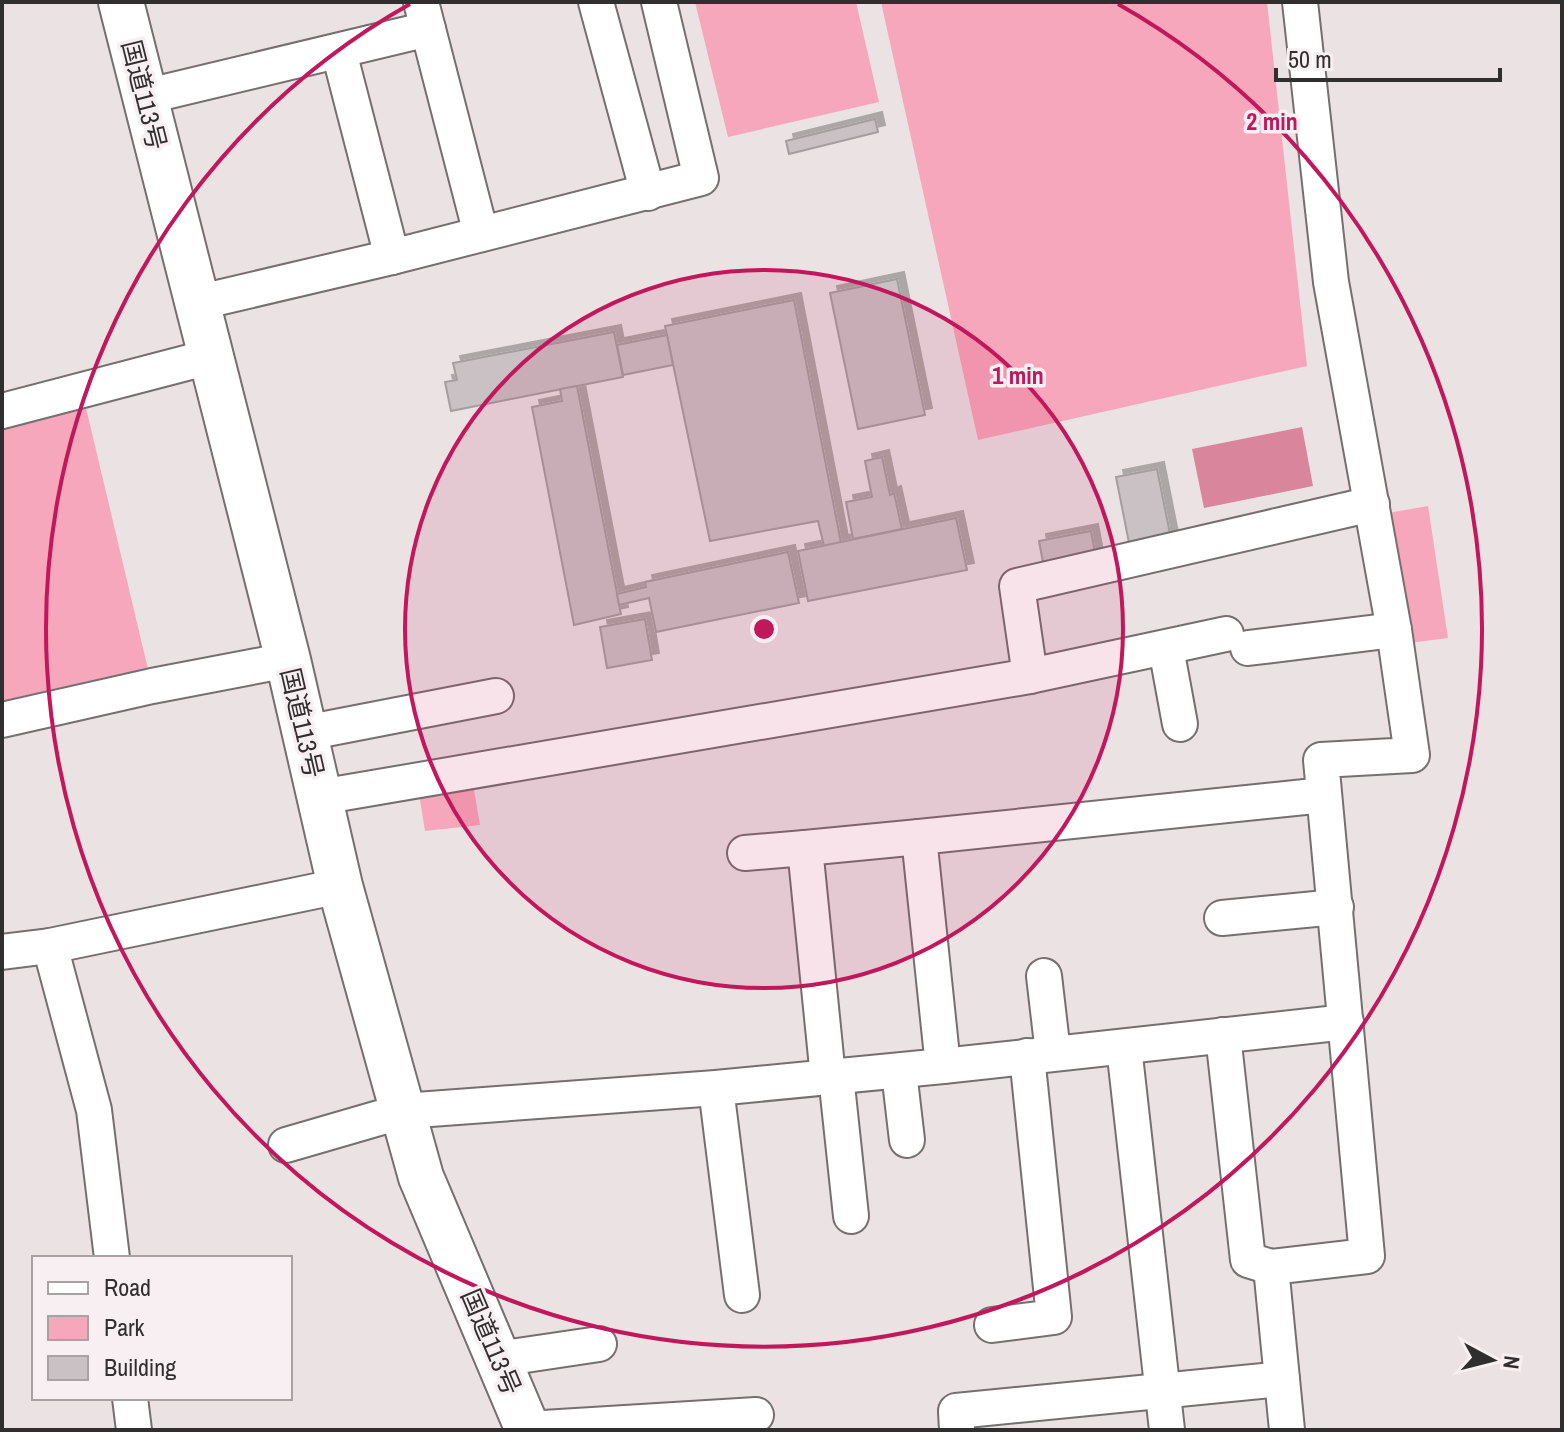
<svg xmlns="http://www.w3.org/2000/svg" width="1564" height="1432" font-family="'Archivo Narrow','Noto Sans JP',sans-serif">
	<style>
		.green { fill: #f7a7bb }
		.water { fill: #d9859b }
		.building { fill: #c9c1c3; stroke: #a59ea0; stroke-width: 2; filter: url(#shadow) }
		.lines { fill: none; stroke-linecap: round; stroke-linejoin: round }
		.minor-casing { stroke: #756f70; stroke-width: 38 }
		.highway-casing { stroke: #756f70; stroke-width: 48 }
		.minor { stroke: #fff; stroke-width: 34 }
		.highway { stroke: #fff; stroke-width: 44 }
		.ring { fill: none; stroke: #c2185b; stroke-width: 4 }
		.labels { text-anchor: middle; stroke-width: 7; stroke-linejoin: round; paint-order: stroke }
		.street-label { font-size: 26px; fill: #312e2f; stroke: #f7eff1 }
		.centre { fill: #c2185b; stroke: #f7eff1; stroke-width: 4 }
		.ring-label { font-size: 24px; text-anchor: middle; font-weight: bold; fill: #c2185b; stroke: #f7eff1; stroke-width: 7; stroke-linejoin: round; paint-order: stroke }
	</style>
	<defs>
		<filter id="shadow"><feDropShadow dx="7" dy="-7" stdDeviation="0" flood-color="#0004"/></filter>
	</defs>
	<rect width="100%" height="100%" fill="#eae2e3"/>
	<!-- green -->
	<g class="green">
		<path d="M695 2H856L879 102 728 137Z"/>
		<path d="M881 2H1267L1307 366 978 440Z"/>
		<path d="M82 391 152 686 2 720V413Z"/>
		<path d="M1428 506 1448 638 1409 643 1388 513Z"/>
		<path d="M471 772 480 825 425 831 417 781Z"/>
	</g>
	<!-- water -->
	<path class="water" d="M1302 427 1313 486 1204 508 1192 449Z"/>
	<!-- building -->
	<g class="building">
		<path d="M875 119 878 132 789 154 786 141Z"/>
		<path d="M897 279 925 415 858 429 830 293Z"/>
		<path d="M794 300 841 543 824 546 818 521 710 541 665 326Z"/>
		<path d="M614 332 623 377 451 411 445 382 457 380 453 363Z"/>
		<path d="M667 335 673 365 623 375 617 345Z"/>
		<path d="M577 386 621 614 574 625 532 407 562 401 560 389Z"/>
		<path d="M882 457 890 495 894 493 902 529 853 539 846 502 872 497 865 461Z"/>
		<path d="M1157 469 1171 539 1130 548 1116 477Z"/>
		<path d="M956 518 967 570 808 601 798 551Z"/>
		<path d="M1091 531 1096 558 1044 568 1039 541Z"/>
		<path d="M788 552 799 603 656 632 649 598 619 605 617 594 646 587 645 582Z"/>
		<path d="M645 619 652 660 607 668 600 627Z"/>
	</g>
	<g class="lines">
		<defs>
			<g id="minor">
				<path d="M421 2 481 234"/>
				<path d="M596 2 648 193"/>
				<path d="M339 52 392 257"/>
				<path d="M144 97 428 29"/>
				<path d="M196 303 392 257 701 178 659 2"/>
				<path d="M2 411 209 357"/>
				<path d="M1166 648 1180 724"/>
				<path d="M1248 648 1394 630"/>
				<path d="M1030 676 1226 634"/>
				<path d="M2 720 152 686 288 660"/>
				<path d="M305 733 496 696"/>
				<path d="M320 797 1030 676 1017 586 1372 504"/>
				<path d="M745 853 805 848"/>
				<path d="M1222 918 1336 907"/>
				<path d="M50 946 94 1110 112 1258"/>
				<path d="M2 952 50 946 340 886"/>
				<path d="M1044 976 1053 1053"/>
				<path d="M1223 1035 1248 1260 1271 1267"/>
				<path d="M1124 1047 1167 1430"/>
				<path d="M943 1066 1346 1022"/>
				<path d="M899 1072 907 1140"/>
				<path d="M836 1076 851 1216"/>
				<path d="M828 1077 805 848 919 837"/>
				<path d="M716 1088 742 1295"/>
				<path d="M286 1145 403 1111 716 1088 943 1066 919 837 1324 795"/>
				<path d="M992 1325 1054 1317 1027 1056"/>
				<path d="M498 1359 599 1344"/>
				<path d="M130 1398 134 1430"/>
				<path d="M527 1429 756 1415"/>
				<path d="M957 1430 956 1411 1282 1379"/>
				<path d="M1287 1430 1271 1267 1367 1256 1321 760 1412 755 1394 630 1331 282 1300 2"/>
			</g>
			<path id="highway" d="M121 2 288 660 340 886 421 1177 528 1430"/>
		</defs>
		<!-- minor casing -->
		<use href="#minor" class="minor-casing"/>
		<!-- highway casing -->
		<use href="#highway" class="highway-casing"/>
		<!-- minor -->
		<use href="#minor" class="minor"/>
		<!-- highway -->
		<use href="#highway" class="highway"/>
	</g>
	<!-- distance rings -->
	<circle cx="764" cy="629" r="359" fill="#c2185b" fill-opacity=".12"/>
	<g class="ring">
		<circle cx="764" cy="629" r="359"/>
		<path d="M1118 4A718 718 0 1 1 410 4"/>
	</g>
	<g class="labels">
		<!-- street labels -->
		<g class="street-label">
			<text transform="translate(144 95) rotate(76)" y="9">国道113号</text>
			<text transform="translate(302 723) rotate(77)" y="9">国道113号</text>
			<text transform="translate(491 1342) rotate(67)" y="9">国道113号</text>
		</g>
	</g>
	<circle cx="764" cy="629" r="12" class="centre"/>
	<g class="ring-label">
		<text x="1272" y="130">2 min</text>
		<text x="1018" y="384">1 min</text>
	</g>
	<!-- border -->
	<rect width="1564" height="1432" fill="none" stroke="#312e2f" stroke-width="8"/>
	<!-- legend -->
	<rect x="32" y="1256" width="260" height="144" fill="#f7eff1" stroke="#a8a2a3" stroke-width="2"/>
	<rect x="48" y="1282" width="40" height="12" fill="#ffffff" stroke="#a8a2a3" stroke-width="2"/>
	<text x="104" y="1296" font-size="24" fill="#312e2f">Road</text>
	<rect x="48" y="1316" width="40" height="24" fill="#f7a7bb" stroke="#a8a2a3" stroke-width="2"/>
	<text x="104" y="1336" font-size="24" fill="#312e2f">Park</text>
	<rect x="48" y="1356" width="40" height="24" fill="#c9c1c3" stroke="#a8a2a3" stroke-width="2"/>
	<text x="104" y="1376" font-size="24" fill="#312e2f">Building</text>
	<!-- north arrow -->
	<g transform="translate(1492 1360) rotate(97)" stroke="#f7eff1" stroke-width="6" paint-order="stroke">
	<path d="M0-6L14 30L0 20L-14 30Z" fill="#312e2f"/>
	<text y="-12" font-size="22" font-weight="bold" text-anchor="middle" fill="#312e2f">N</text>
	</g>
	<!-- scale -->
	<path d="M1276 68v12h224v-12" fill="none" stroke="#312e2f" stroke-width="4"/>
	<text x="1288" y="68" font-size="24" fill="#312e2f" stroke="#f7eff1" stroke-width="6" paint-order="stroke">50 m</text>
</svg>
